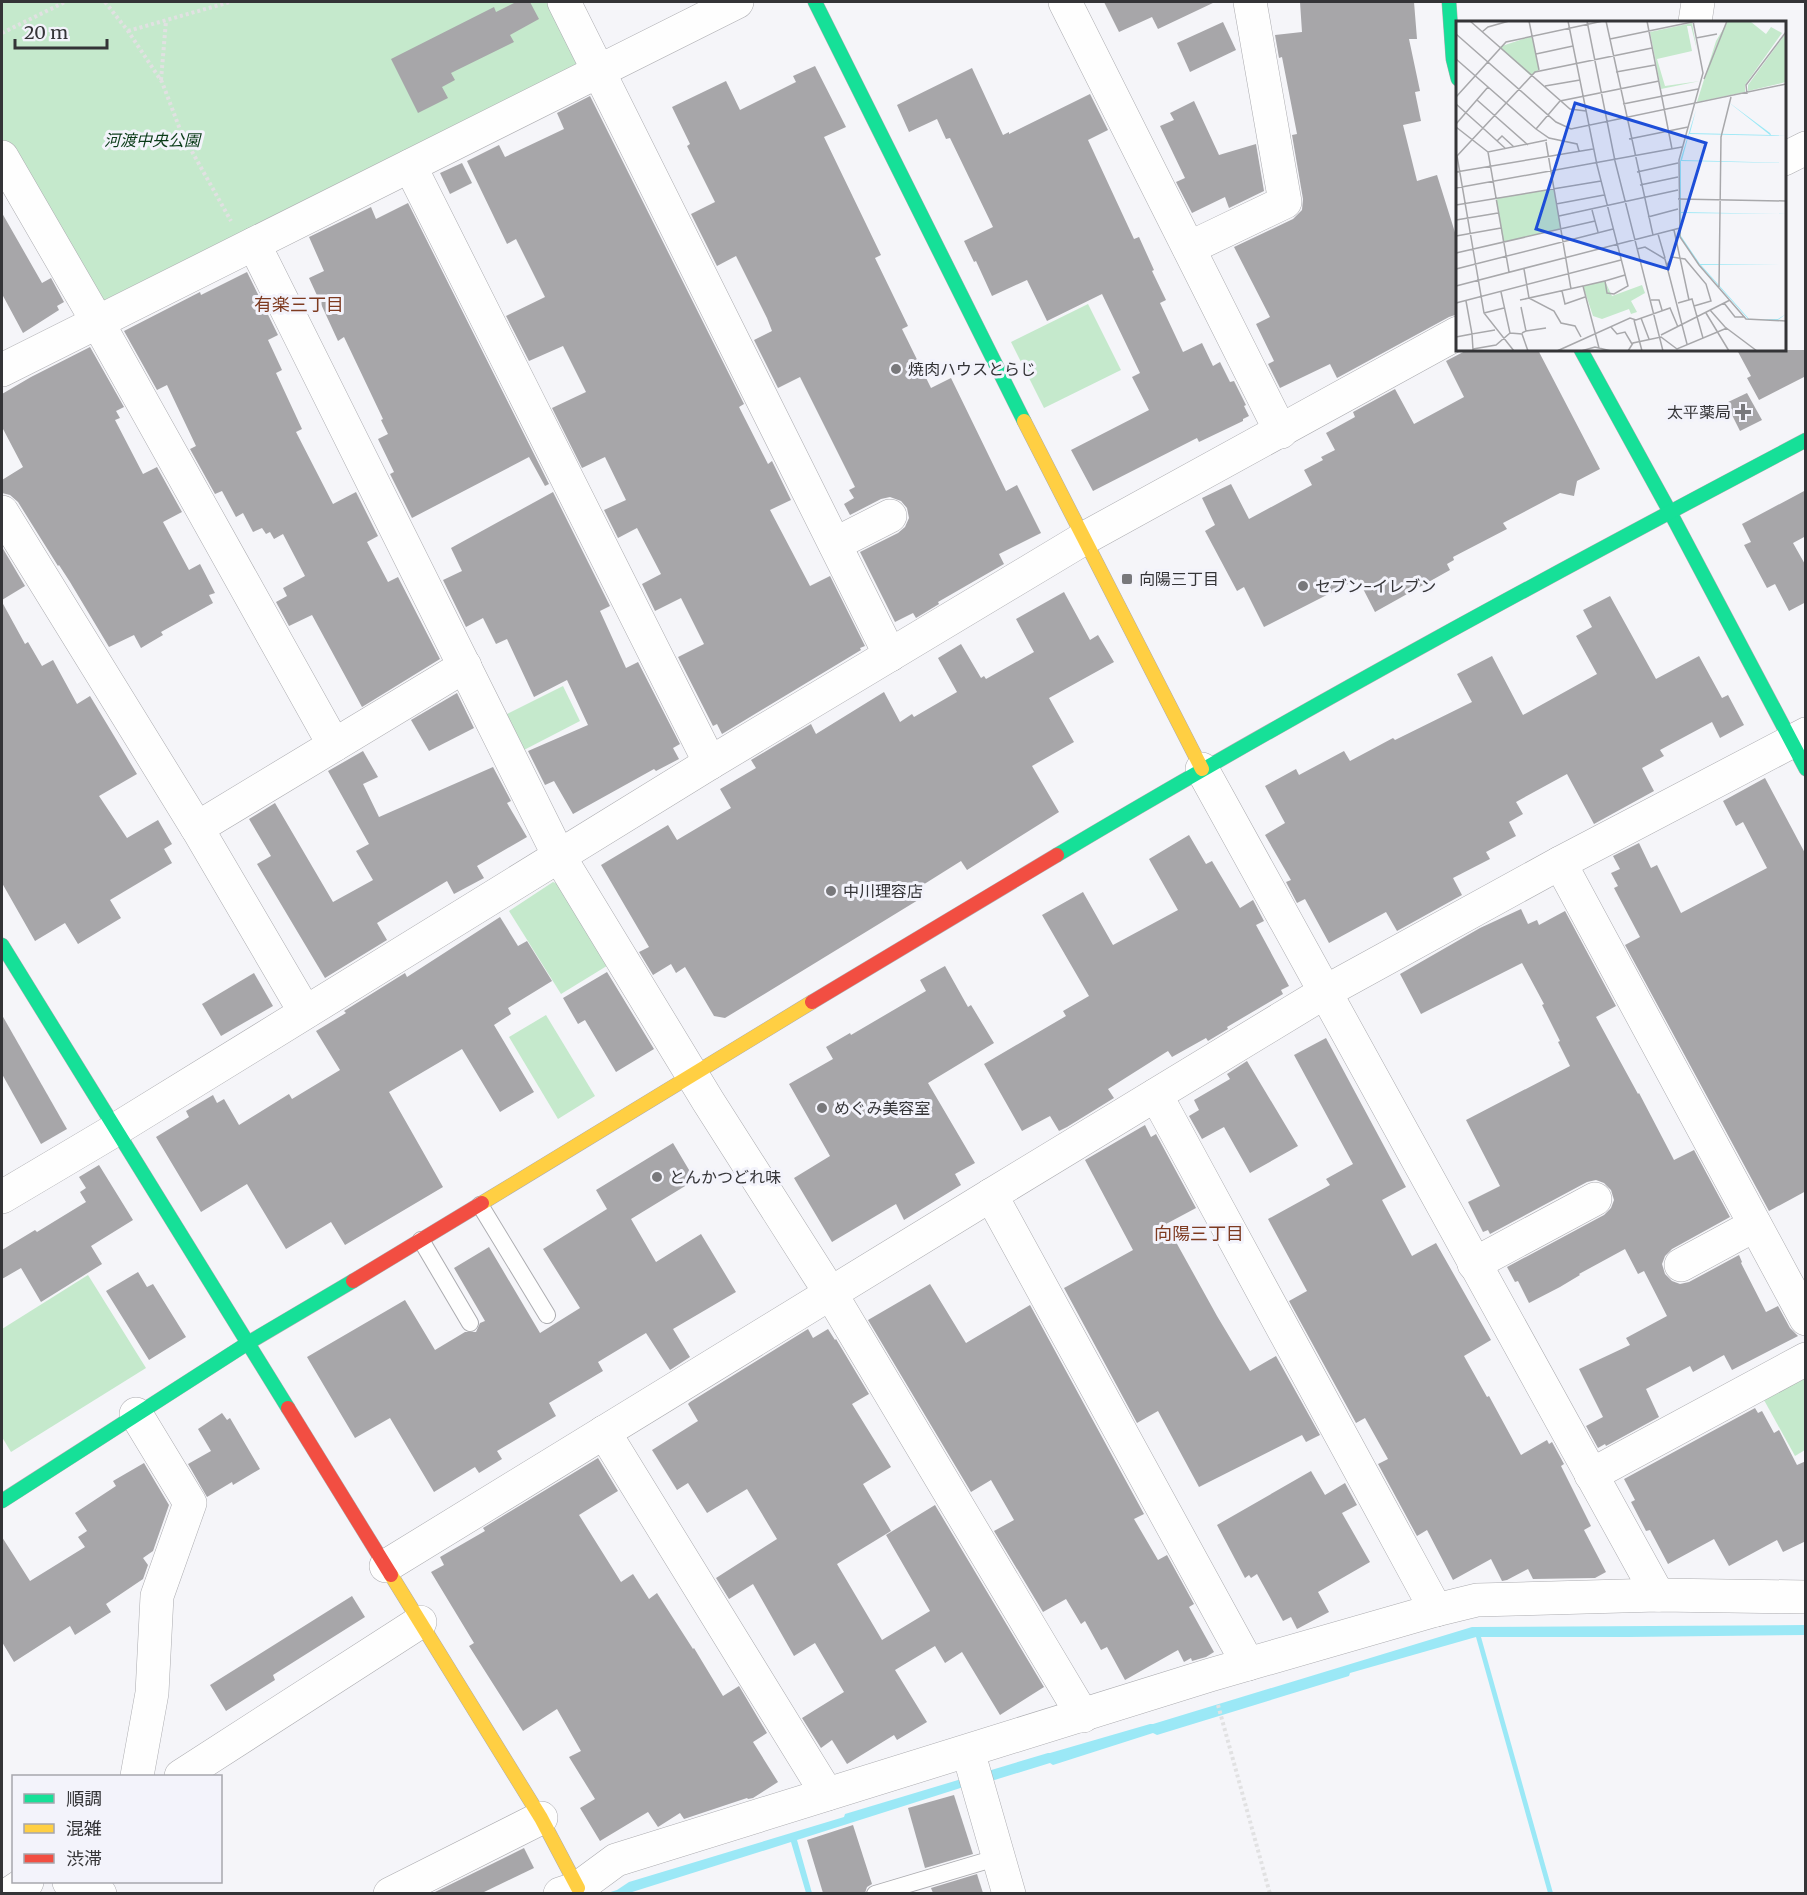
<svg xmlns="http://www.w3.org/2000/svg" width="1807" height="1895" font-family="Merriweather,'Noto Sans JP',serif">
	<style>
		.green { fill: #c5e9cc }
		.water { fill: #9be8f6 }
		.building { fill: #a7a6a9 }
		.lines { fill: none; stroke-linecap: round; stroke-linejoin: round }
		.lane-casing { stroke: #acacb0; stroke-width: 18 }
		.street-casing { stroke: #acacb0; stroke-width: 34 }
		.fast-casing { stroke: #acacb0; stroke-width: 15 }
		.slow-casing { stroke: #acacb0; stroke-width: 15 }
		.jam-casing { stroke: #acacb0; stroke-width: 15 }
		.path { stroke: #e1e1e2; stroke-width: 4; stroke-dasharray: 3 3; stroke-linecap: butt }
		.lane { stroke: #fefefe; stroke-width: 16 }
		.street { stroke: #fefefe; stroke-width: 33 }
		.fast { stroke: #16e098; stroke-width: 14 }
		.slow { stroke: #ffcf43; stroke-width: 14 }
		.jam { stroke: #f24e42; stroke-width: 14 }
		.poi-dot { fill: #78787b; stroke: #f3f3fb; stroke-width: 2 }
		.labels { text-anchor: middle; stroke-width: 6; stroke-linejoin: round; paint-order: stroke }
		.park-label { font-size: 16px; font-style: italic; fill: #0a3b18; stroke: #f3f3fb }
		.poi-label { font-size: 16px; fill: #343437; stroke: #f3f3fb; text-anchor: start }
		.neighbourhood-label { font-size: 18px; fill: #7e3b21; stroke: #f3f3fb }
		.inset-road { fill: none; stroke: #a8a8ab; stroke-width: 1.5 }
		.view { fill: #1d4ed8; fill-opacity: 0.15; stroke: #1d4ed8; stroke-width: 3 }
		.inset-edge { fill: none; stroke: #343437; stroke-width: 3 }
	</style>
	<rect width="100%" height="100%" fill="#f5f5f9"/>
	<!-- green -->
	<g class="green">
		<path d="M2 2H564L598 70 97 321 2 157Z"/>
		<path d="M1088 304 1121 370 1044 408 1011 342Z"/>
		<path d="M563 686 580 721 522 751 505 715Z"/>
		<path d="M553 882 563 886 610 964 561 994 509 911Z"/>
		<path d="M546 1015 595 1096 558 1119 509 1037Z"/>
		<path d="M88 1275 146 1368 11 1452 2 1437V1329Z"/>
		<path d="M1805 1365V1450L1795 1456 1759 1391Z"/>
	</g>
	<!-- water -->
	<path class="water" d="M1805 1625V1635L1629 1637H1481L1553 1893H1548L1476 1637 1350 1673 1349 1676 1157 1735 1153 1733 1053 1765 1050 1763 975 1786 973 1784 797 1840 812 1893H806L791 1842 629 1893 604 1894 617 1890 629 1882 844 1817 845 1814 1048 1753H1050L1150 1724H1153L1472 1627Z"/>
	<!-- building -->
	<g class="building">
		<path d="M516 2H530L539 19 510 35 514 42 451 73 455 80 442 87 448 98 418 113 391 59 494 7 496 12Z"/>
		<path d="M1104 2H1215L1158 29 1152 17 1119 32Z"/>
		<path d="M1300 2H1414L1417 39H1409L1420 91 1415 92 1421 121 1403 125 1417 181 1437 175 1458 242V314L1449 317 1337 378 1330 364 1280 388 1268 364 1274 361 1256 324 1270 317 1234 247 1293 219 1302 210 1303 199 1292 135 1297 134 1282 57 1279 58 1275 35 1302 32Z"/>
		<path d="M1223 22 1236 50 1190 72 1177 43Z"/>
		<path d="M815 66 846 127 824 137 881 255 875 258 908 326 902 329 931 388 951 378 1006 491 1017 485 1041 533 999 554 1004 564 938 602 939 604 916 618 913 613 895 622 860 552 898 533 905 527 909 518 907 508 901 501 890 497 881 499 850 515 844 504 854 498 849 490 855 487 800 377 778 388 754 340 772 331 767 318 736 256 717 266 691 214 715 202 687 146 690 144 672 107 726 81 740 110 796 82 793 76Z"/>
		<path d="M972 68 1003 135 1009 132V134L1090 94 1108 130 1088 140 1134 239 1139 237 1154 270 1152 271 1166 300 1160 303 1183 352 1202 343 1213 366 1220 362 1230 382 1234 381 1246 405 1244 406 1249 416 1243 419V421L1199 442 1197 438 1093 491 1071 450 1149 410 1132 377 1140 373 1102 294 1047 321 1027 280 992 296 976 261 974 262 964 241 993 227 950 138 946 139 937 119 909 132 897 105Z"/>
		<path d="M590 96 744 404 739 407 768 464 772 461 791 500 770 510 810 586 830 576 865 646 860 648 861 650 722 734 717 724 713 726 678 657 704 644 681 598 655 611 642 584 661 574 637 528 618 538 604 510 626 500 605 457 582 468 552 408 586 392 563 346 529 361 506 316 545 297 516 239 507 244 467 161 499 145 505 157 564 129 557 113Z"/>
		<path d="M1194 101 1219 155 1256 144 1264 191 1229 208 1225 197 1192 213 1176 182 1185 178 1160 126 1174 120 1170 113Z"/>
		<path d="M462 163 472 183 450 194 440 173Z"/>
		<path d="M408 203 549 484 545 486 529 457 412 518 390 474 394 472 378 439 388 434 381 420 383 419 344 337 338 341 309 278 324 271 309 237 371 207 376 219Z"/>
		<path d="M2 213 42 283 51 278 64 302 57 306 59 310 23 333 2 294Z"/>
		<path d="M247 272 278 335 268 340 282 370 276 373 302 429 296 432 333 504 356 492 378 536 367 542 388 582 398 577 440 659 362 707 312 615 289 626 276 602 287 596 283 588 305 576 283 534 274 539 270 532 266 534 262 528 253 532 243 513 236 517 222 491 215 494 190 449 196 446 167 385 157 390 124 331 200 292 201 295Z"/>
		<path d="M90 347 124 407 116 411 120 418 115 420 143 474 157 467 182 512 163 522 189 570 200 564 215 593 209 595 213 603 161 632 163 635 141 648 134 635 109 647 70 582 59 565 58 566 18 502 10 495 2 493V480L23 467 2 427V394L31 377Z"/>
		<path d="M1467 350H1538L1600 469 1577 481 1574 496 1560 493 1503 523 1507 529 1453 557 1454 560 1447 564 1450 570 1375 612 1358 579 1264 627 1244 587 1237 591 1205 531 1215 525 1202 498 1231 484 1249 519 1312 485 1304 470 1323 460 1321 457 1335 450 1326 433 1355 417 1353 412 1395 389 1414 424 1464 397 1446 361Z"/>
		<path d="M1737 350H1806V376L1759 400 1747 378 1751 376Z"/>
		<path d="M1747 393 1762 420 1740 431 1726 403Z"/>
		<path d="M1806 490V536L1793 543 1806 566V602L1789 611 1775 584 1767 588 1744 545 1751 542 1742 524Z"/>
		<path d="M553 492 610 606 600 611 626 668 638 662 680 744 673 748 679 759 656 771 654 769 573 814 554 781 545 785 528 751 588 725 567 680 534 697 507 639 496 644 483 618 466 627 443 580 462 571 451 548Z"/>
		<path d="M2 547 25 586 2 600Z"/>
		<path d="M1064 592 1090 640 1098 635 1114 662 1049 698 1074 742 1032 766 1059 812 967 870 961 861 918 888 923 897 725 1018 714 1016 685 967 676 973 671 964 653 975 639 952 649 947 601 865 668 825 677 840 731 808 720 789 756 768 751 760 811 724 816 734 884 692 900 722 912 714 914 717 957 692 938 658 961 644 981 678 984 676 986 679 1034 652 1016 619Z"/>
		<path d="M1610 596 1656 679 1699 656 1722 698 1728 695 1744 725 1720 738 1712 722 1660 750 1664 756 1642 768 1654 791 1594 824 1567 774 1516 802 1523 814 1509 822 1516 836 1486 852 1490 859 1453 878 1462 895 1397 931 1386 912 1329 943 1305 899 1297 903 1286 882 1291 880 1265 835 1285 823 1265 786 1296 769 1299 775 1344 751 1350 761 1393 738 1395 740 1472 702 1457 674 1492 656 1523 715 1597 674 1576 636 1592 627 1583 610Z"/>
		<path d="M2 602 25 644 28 642 42 666 53 660 77 704 90 696 137 774 99 796 127 838 158 820 172 844 164 849 172 863 110 900 121 918 78 944 65 923 35 941 2 883Z"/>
		<path d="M457 693 474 728 429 751 411 720Z"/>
		<path d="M363 751 378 777 363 784 379 817 493 767 511 801 507 803 527 837 477 866 484 878 454 894 447 881 377 923 387 940 325 978 257 864 271 856 249 819 275 803 333 902 373 880 356 851 369 844 328 771Z"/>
		<path d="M1765 778 1806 855V1191L1769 1211 1625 945 1640 937 1614 888 1618 886 1611 873 1620 869 1613 856 1639 843 1651 868 1657 865 1681 913 1767 868 1743 822 1736 826 1723 801Z"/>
		<path d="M1189 835 1206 864 1212 861 1240 908 1253 900 1264 921 1256 925 1289 986 1281 990 1283 994 1227 1027 1228 1029 1208 1041 1206 1038 1172 1057 1168 1051 1108 1089 1114 1098 1067 1127 1059 1131 1050 1116 1022 1131 984 1064 1066 1016 1063 1011 1089 996 1042 915 1083 892 1113 945 1178 910 1149 859Z"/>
		<path d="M1521 909 1528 924 1537 920 1539 925 1565 911 1616 1006 1596 1017 1638 1094 1639 1093 1674 1160 1694 1150 1730 1217 1672 1249 1665 1256 1662 1264 1665 1274 1672 1281 1680 1284 1689 1282 1739 1255 1742 1262 1741 1263 1766 1312 1778 1306 1790 1328 1798 1336 1732 1370 1724 1355 1693 1372 1690 1366 1646 1389 1659 1417 1606 1446 1605 1444 1598 1448 1586 1426 1603 1417 1579 1369 1630 1345 1626 1338 1667 1316 1644 1271 1638 1274 1625 1249 1579 1274 1580 1275 1560 1287 1529 1303 1518 1281 1515 1282 1507 1267 1604 1215 1611 1208 1614 1200 1611 1190 1604 1183 1596 1180 1587 1182 1490 1234 1488 1230 1483 1232 1468 1202 1500 1186 1466 1120 1570 1066 1558 1042 1560 1041 1542 1005 1544 1004 1522 963 1421 1014 1400 974 1480 928Z"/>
		<path d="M500 917 518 946 527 941 552 981 508 1008 511 1014 494 1025 534 1092 500 1112 462 1049 389 1092 443 1187 345 1245 331 1222 286 1249 247 1184 201 1212 156 1137 189 1117 186 1111 213 1095 217 1103 224 1099 239 1125 289 1094 292 1099 340 1070 316 1031 346 1013 344 1011 405 973 407 977Z"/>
		<path d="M945 966 968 1007 971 1005 994 1043 928 1083 975 1163 955 1174 961 1185 904 1220 896 1204 832 1242 794 1178 830 1156 789 1084 833 1059 826 1047 850 1033 851 1035 926 991 920 980Z"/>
		<path d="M607 972 654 1049 616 1072 585 1020 578 1024 563 998Z"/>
		<path d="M254 973 273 1006 221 1036 202 1004Z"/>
		<path d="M2 1015 67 1129 41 1144 2 1074Z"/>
		<path d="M1326 1038 1406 1187 1382 1200 1412 1256 1436 1243 1491 1340 1464 1356 1487 1397 1489 1396 1521 1455 1547 1440 1549 1444 1552 1442 1564 1464 1561 1466 1591 1526 1584 1530 1606 1572 1595 1578 1533 1579 1528 1569 1507 1580 1502 1581 1491 1559 1453 1580 1427 1530 1417 1536 1378 1464 1388 1459 1365 1418 1356 1423 1289 1301 1307 1291 1268 1219 1330 1185 1326 1179 1353 1164 1294 1055Z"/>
		<path d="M1247 1061 1298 1146 1250 1173 1224 1127 1202 1139 1189 1116 1199 1110 1194 1100 1230 1079 1227 1074Z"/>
		<path d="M1145 1125 1151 1137 1156 1134 1196 1208 1166 1224 1217 1316 1250 1371 1276 1356 1320 1435 1306 1442 1302 1435 1199 1487 1158 1411 1137 1423 1064 1288 1133 1250 1085 1160Z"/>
		<path d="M673 1143 695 1180 631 1219 656 1262 701 1234 736 1292 673 1329 690 1357 670 1370 646 1333 598 1362 603 1371 549 1403 556 1416 497 1451 502 1459 479 1473 475 1467 434 1492 390 1418 355 1438 307 1357 405 1300 435 1350 465 1332H476L480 1323 485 1321 454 1268 489 1247 540 1333 580 1308 543 1249 607 1209 596 1190Z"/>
		<path d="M99 1165 133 1220 91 1246 102 1264 41 1302 21 1268 2 1279V1250L35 1230 37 1232 86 1202 80 1192 86 1188 79 1177Z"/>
		<path d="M138 1272 147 1287 153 1284 186 1337 149 1360 106 1291Z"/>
		<path d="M930 1284 966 1343 1030 1305 1144 1514 1134 1519 1158 1560 1167 1555 1194 1604 1189 1607 1214 1652 1206 1657 1192 1661 1191 1658 1184 1662 1178 1650 1125 1680 1107 1647 1101 1650 1085 1621 1081 1624 1066 1599 1043 1612 994 1531 1014 1520 991 1480 971 1492 868 1320Z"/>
		<path d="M808 1329 813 1338 828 1329 835 1340 836 1339 869 1394 852 1404 891 1467 863 1484 891 1531 837 1564 882 1640 930 1611 886 1535 935 1505 1044 1687 1000 1715 962 1652 945 1663 935 1646 895 1670 927 1722 897 1740 894 1735 847 1764 832 1740 821 1748 802 1718 844 1692 815 1643 794 1656 753 1584 729 1599 716 1578 777 1539 747 1489 707 1513 688 1483 677 1490 652 1450 698 1421 688 1404 690 1402Z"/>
		<path d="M1755 1408 1758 1413 1762 1411 1774 1433 1779 1430 1797 1465 1806 1461V1541L1783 1552 1777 1540 1729 1566 1714 1539 1668 1564 1650 1530 1646 1531 1631 1502 1635 1500 1624 1479Z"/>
		<path d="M222 1413 227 1420 230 1418 260 1469 233 1485 232 1482 207 1497 188 1464 211 1451 198 1429Z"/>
		<path d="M598 1458 618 1491 579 1515 621 1582 633 1574 649 1599 657 1593 693 1649 694 1648 723 1696 739 1686 767 1733 753 1742 778 1782 753 1798 748 1799 747 1798 684 1819 680 1813 658 1827 648 1812 600 1841 580 1808 595 1799 569 1757 581 1751 557 1709 523 1731 469 1646 474 1643 431 1572 444 1565 440 1557 485 1531 483 1528Z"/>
		<path d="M144 1463 169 1505 153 1551 143 1558 148 1565 143 1579 106 1604 111 1612 75 1635 70 1626 14 1662 2 1642V1537L30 1581 85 1547 78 1537 87 1531 75 1513 116 1486 113 1481Z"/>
		<path d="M1311 1471 1325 1495 1345 1483 1357 1505 1342 1513 1370 1562 1318 1592 1329 1612 1297 1629 1291 1617 1283 1621 1257 1574 1251 1578 1249 1575 1245 1578 1217 1525Z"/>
		<path d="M352 1596 365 1617 273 1675 275 1680 226 1711 210 1685Z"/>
		<path d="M954 1795 973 1854 925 1868 908 1808Z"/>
		<path d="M853 1825 872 1884 867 1887 865 1893H823L807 1840Z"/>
		<path d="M524 1848 534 1868 482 1893H433Z"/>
		<path d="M977 1874 983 1893H933L931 1888Z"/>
	</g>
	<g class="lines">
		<defs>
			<g id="lane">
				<path d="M480 1205 547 1315"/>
				<path d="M421 1240 470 1323"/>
				<path d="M875 1894 999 1857"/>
			</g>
			<g id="street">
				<path d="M564 2 890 655"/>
				<path d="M1065 2 1281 432"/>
				<path d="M1695 22 1698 2"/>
				<path d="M2 157 97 321 334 745"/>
				<path d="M1784 159 1806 148"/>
				<path d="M410 166 710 763"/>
				<path d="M254 244 559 856 708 1101 831 1294 1083 1716"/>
				<path d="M1189 248 1285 202 1250 2"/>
				<path d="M2 370 737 2"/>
				<path d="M2 512 197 828 305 1012"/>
				<path d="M835 544 890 516"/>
				<path d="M1202 769 1658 1595"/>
				<path d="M197 828 465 666"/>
				<path d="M1560 863 1806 1319"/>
				<path d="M1156 1095 1436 1610"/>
				<path d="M991 1195 1248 1664"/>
				<path d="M2 1197 115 1130 710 763 1083 539 1458 333"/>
				<path d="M1474 1264 1595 1199"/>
				<path d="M1681 1265 1755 1225"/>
				<path d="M136 1414 190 1503 157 1596 152 1693 137 1776"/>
				<path d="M604 1432 827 1794"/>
				<path d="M1591 1475 1806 1359"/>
				<path d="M386 1566 991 1195 1325 992 1560 863 1806 734"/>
				<path d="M968 1751 1009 1894"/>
				<path d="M181 1776 420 1622"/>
				<path d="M69 1882 100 1894"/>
				<path d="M9 1894 27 1882"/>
				<path d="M390 1894 541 1818"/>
				<path d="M560 1894 578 1888 616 1860 1210 1675 1436 1610 1477 1600 1658 1595 1806 1597"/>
			</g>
			<g id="fast">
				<path d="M815 2 1024 421"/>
				<path d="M1449 2 1453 59 1458 79"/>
				<path d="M1581 350 1670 512 1806 769"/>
				<path d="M1057 855C1302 709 1554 573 1806 440"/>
				<path d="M2 945 288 1408"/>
				<path d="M2 1501 248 1343 353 1281"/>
			</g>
			<g id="slow">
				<path d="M1024 421 1202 769"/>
				<path d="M482 1203 812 1002"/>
				<path d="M391 1575 541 1818 578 1888"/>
			</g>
			<g id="jam">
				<path d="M812 1002 1057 855"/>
				<path d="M353 1281 482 1203"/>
				<path d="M288 1408 391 1575"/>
			</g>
		</defs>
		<!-- lane casing -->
		<use href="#lane" class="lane-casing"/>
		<!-- street casing -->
		<use href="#street" class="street-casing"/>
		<!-- fast casing -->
		<use href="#fast" class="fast-casing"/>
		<!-- slow casing -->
		<use href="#slow" class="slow-casing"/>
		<!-- jam casing -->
		<use href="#jam" class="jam-casing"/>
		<!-- path -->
		<g class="path">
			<path d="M105 2 128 31 162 82 181 132 231 221"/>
			<path d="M128 31 230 2"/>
			<path d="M2 33 65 2"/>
			<path d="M161 80 166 21"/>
			<path d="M1218 1705 1270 1894"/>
		</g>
		<!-- lane -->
		<use href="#lane" class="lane"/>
		<!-- street -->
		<use href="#street" class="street"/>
		<!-- fast -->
		<use href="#fast" class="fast"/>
		<!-- slow -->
		<use href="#slow" class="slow"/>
		<!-- jam -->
		<use href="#jam" class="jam"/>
	</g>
	<!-- markers -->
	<g class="poi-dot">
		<circle cx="896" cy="369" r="6"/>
		<path d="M1740 403h6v6h6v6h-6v6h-6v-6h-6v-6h6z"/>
		<rect x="1121" y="573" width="12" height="12" rx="3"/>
		<circle cx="1303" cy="586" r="6"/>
		<circle cx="831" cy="891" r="6"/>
		<circle cx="822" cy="1108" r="6"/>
		<circle cx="657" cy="1177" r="6"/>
	</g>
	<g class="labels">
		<!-- park labels -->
		<g class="park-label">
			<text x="152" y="146">河渡中央公園</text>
		</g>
		<!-- poi labels -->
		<g class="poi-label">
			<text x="908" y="375">焼肉ハウスとらじ</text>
			<text x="1731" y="418" text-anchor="end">太平薬局</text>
			<text x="1139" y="585">向陽三丁目</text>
			<text x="1315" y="592">セブン-イレブン</text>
			<text x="843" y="897">中川理容店</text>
			<text x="834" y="1114">めぐみ美容室</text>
			<text x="669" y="1183">とんかつどれ味</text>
		</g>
		<!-- neighbourhood labels -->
		<g class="neighbourhood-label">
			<text x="299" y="311">有楽三丁目</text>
			<text x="1199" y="1240">向陽三丁目</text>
		</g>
	</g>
	<!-- overview -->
	<g transform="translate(1456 21)">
		<rect width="330" height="330" fill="#f5f5f9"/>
		<path d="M272 0 295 1 310 13 315 6 326 12 289 64V71L241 81 260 20ZM236 2 241 29 235 5H231L236 30 201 38 209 65 244 60 205 68 194 11ZM330 12V61L292 70V64ZM76 15 83 49 75 55 43 26ZM98 168 105 208 47 221 40 177ZM149 260 156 275 186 264 189 272 175 280 181 291 175 293 173 288 146 298 137 295 127 265Z" fill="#c5e9cc"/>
		<path d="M271 80 314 112 315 114 330 115 233 113 226 139 330 142 225 140V191L330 193 225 192V215L244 243 330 244H245L294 299 322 298 330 293 322 299H293L243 243 224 216V140L240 89 234 112 314 114Z" fill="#9be8f6"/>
		<path class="inset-road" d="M14 0 114 88 130 90M73 0 83 49M112 0 141 144 172 265 158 273 151 272 149 260 127 265 143 327M131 0 159 140 207 330M150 0 197 214M191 0 216 128M237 0 247 52 223 139 224 216 243 244 290 298 330 300M26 11 32 6 53 0M0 13 100 101 115 108 330 63M240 17 261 13M154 18 241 0M80 33 117 25M0 38 80 108 93 117 121 123 123 130M160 51 199 44M248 58 271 0M89 65 124 59M291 73 290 64 330 11M0 76 50 21 147 0M21 79 72 124M0 83 28 108M167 83 242 68M0 103 32 66M0 106 32 131 91 119M28 108 50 128M80 108 104 80 203 60M173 118 232 106M41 120 46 115 58 126M90 121 115 268M32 131 53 251M0 151 137 128M181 151 222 142M184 164 222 156M0 167 226 126M222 178 330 180M100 183 148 174M0 184 145 160M136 189 142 211M103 195 222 169M192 196 222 188M0 199 42 192M218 209 233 279M202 213 209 237M0 215 45 207M181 228 189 226 209 238 231 323M0 232 139 200M211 244 216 236 229 238 250 263 255 280 238 285M0 248 157 208M68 248 73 277 127 265M149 260 169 254M0 265 224 207M263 266 265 116 275 76M106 270 109 283 129 276M64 279 73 277 98 290 105 302 119 305 125 316M195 279H203L206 289M10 280 16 313 39 309M0 282 165 239M222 282 236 278 247 317M268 282 279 296H289M65 286 70 310 66 312M254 289 269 306 301 330M28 292 48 287M250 292 273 330M185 297 193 318M178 299 186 330M155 306 161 313 169 311 176 323M70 310 90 307M54 312 66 313 72 330M205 314 274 279M0 316 16 313 17 329M17 328 40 324 54 312 45 271M58 330 28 292 1 135 79 51 196 27M101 330 174 297 180 299 214 287 222 306M125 330 139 326 155 330M172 330 177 322 205 316 221 328 271 307"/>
		<path class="view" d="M119 82 250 122 212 248 80 208Z"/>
		<rect width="330" height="330" class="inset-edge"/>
	</g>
	<!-- border -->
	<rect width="1807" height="1895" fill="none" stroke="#343437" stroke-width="6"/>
	<!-- legend -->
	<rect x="12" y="1775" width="210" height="108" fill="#f3f3fb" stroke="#a7a7ad" stroke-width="1.5"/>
	<rect x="24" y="1794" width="30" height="9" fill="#16e098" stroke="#a7a7ad" stroke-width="1.5"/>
	<text x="66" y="1805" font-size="18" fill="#343437">順調</text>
	<rect x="24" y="1824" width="30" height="9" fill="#ffcf43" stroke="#a7a7ad" stroke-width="1.5"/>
	<text x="66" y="1835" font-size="18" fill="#343437">混雑</text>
	<rect x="24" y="1854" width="30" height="9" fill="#f24e42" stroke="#a7a7ad" stroke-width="1.5"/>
	<text x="66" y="1865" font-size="18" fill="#343437">渋滞</text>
	<!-- scale -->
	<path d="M15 39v9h92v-9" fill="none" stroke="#343437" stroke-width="3"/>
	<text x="24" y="39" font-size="18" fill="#343437" stroke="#f3f3fb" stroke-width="4.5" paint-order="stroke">20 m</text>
</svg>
